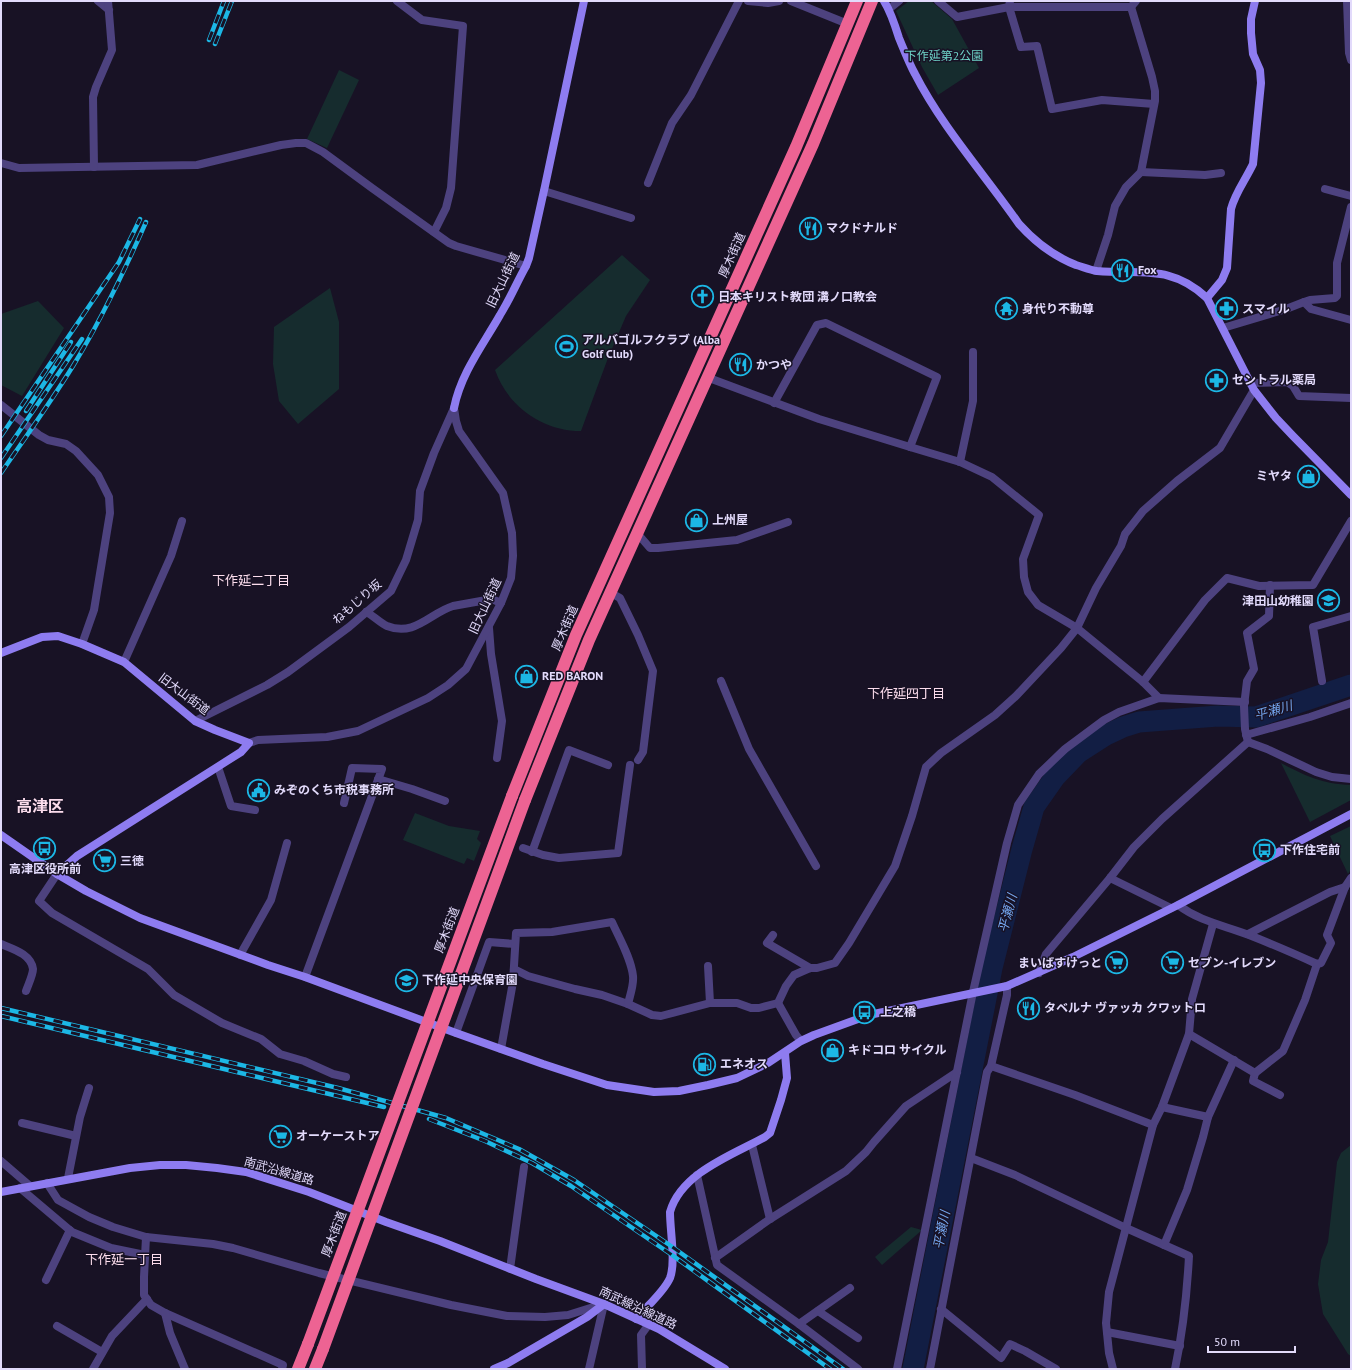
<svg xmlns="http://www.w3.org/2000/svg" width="1352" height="1370" font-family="'PT Sans','Noto Sans JP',sans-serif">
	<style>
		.green { fill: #162c2e }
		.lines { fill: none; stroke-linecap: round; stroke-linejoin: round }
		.river { stroke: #121e44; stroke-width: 21 }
		.street { stroke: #4d427f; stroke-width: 8 }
		.secondary { stroke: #8e7cf0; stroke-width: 8 }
		.highway { stroke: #ed6393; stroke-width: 12 }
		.rail-casing { stroke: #1cb7e5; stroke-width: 4.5 }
		.rail { stroke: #181225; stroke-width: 3; stroke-dasharray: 9; stroke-linecap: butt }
		.highway-bridge { stroke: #ed6393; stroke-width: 12 }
		.labels { text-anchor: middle; stroke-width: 3; stroke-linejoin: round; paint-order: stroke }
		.park-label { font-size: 12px; fill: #6ed3c7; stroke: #181225 }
		.poi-label { font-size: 12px; font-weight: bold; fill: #e2dafb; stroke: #181225; text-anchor: start }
		.street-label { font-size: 12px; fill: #e2dafb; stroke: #181225 }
		.neighbourhood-label { font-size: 13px; fill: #fbdcec; stroke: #181225 }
		.water-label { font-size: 13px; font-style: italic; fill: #74a6ef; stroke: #181225 }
		.district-label { font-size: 16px; font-weight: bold; fill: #fbdcec; stroke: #181225 }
	</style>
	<rect width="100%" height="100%" fill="#181225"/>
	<!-- green -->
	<g class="green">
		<path d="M909 1H931L952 19 979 68 938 95 922 67 896 11Z"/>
		<path d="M339 70 359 80 327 148 307 139Z"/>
		<path d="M622 255 650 280 626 316 608 358 581 431C543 431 508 407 495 370Z"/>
		<path d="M330 288 339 322V389L298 424 279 401 273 364 274 327Z"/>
		<path d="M38 301 64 328 22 396 1 385V314Z"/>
		<path d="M1281 763C1306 776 1322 784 1351 785V800L1310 822Z"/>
		<path d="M415 813 449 826 480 831 477 839 481 843 474 861 467 858 464 864 403 840Z"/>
		<path d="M1351 826V869L1348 874 1330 836Z"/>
		<path d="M1351 1145V1356L1348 1354 1323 1314 1318 1284 1321 1260 1328 1242 1337 1162 1341 1153Z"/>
		<path d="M911 1227 922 1230 882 1265 875 1257Z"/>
	</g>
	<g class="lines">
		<!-- river -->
		<path class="river" d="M913 1369 992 968 1022 849 1034 807 1055 777 1078 753 1106 735 1123 727 1139 722 1218 716 1256 717 1351 685"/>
		<!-- street -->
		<g class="street">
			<path d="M98 1 109 10"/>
			<path d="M397 1 422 20 463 26 451 188 446 208 434 232"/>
			<path d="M748 1 768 3 779 1"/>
			<path d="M791 1 848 24"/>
			<path d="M938 1 957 17 1009 7H1131L1136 1"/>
			<path d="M1010 1 1009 7 1021 47 1037 46 1052 109 1102 100 1154 104"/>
			<path d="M1347 1 1349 53 1351 60"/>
			<path d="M889 9 899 1"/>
			<path d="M1 163 19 168 197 165 281 145 296 143H306L323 152 372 188 449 243 456 246 526 266"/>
			<path d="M94 167 93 97 96 87 112 50 108 1"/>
			<path d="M1141 172 1205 175 1221 173"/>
			<path d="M648 183 672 123 691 95 739 1"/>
			<path d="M1325 189 1351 196"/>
			<path d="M544 191 631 218"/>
			<path d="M1096 271 1108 235 1115 206 1126 187 1141 172 1155 101V91L1152 77 1131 7"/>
			<path d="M1304 302 1310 300 1335 298 1337 296V263L1351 207"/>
			<path d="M1223 328 1286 309 1304 302 1311 309 1351 320"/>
			<path d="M709 378 819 419 910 447 960 462 992 477 1039 515 1023 559 1024 577 1028 592 1038 605 1077 628 1143 682 1159 698"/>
			<path d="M1250 383 1287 382 1293 386 1299 396 1351 398"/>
			<path d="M774 403 817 325 826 323 937 377 910 447"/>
			<path d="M1 405 39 435 48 440 66 444 76 451 98 475 109 497 110 513 94 610 82 644"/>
			<path d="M960 462 973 401V352"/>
			<path d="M637 533 650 548H658L737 540 788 522"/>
			<path d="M611 593 620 598 638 635 653 671 643 752 638 760"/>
			<path d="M366 612C374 616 380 623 387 626 415 637 430 613 453 606L492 599 501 603"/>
			<path d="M489 628 491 654 502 721 497 758"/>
			<path d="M124 662 171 556 182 521"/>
			<path d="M721 681 749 749 816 866"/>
			<path d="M1322 681 1313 627 1351 616"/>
			<path d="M1143 682 1205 600 1227 578 1259 586 1313 585 1351 521"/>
			<path d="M195 721 267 685 288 672 349 627 391 591 406 560 418 520 420 491 434 453 454 408"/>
			<path d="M1246 735 1310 717 1351 703"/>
			<path d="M1248 742 1245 729 1244 706 1247 681 1254 669 1247 633 1269 616 1270 585"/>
			<path d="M1248 742 1267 749 1316 772 1332 777 1351 779"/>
			<path d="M249 743 258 740 327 737 358 731 428 698 448 685 466 669 501 603 511 578 513 556 512 533 503 493 459 431 456 421 454 408"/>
			<path d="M218 767 231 806 255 810"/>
			<path d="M378 779 412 789 445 801"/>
			<path d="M523 848 543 855 559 858 618 853 630 765"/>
			<path d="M532 852 569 750 608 765"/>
			<path d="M57 874 39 901 52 913 148 969 174 995 222 1023 261 1039 280 1054 304 1061 333 1074 346 1077"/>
			<path d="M1110 878 1171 908"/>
			<path d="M1178 905C1201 922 1223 925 1249 935 1272 944 1295 954 1317 964"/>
			<path d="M1248 934 1330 892 1345 887"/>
			<path d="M773 935 767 943 810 968"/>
			<path d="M1 944C13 949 31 954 33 969 33 975 28 985 26 991"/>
			<path d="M240 955 271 900 287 843"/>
			<path d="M708 966 710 1003"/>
			<path d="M514 969 528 976 575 989 602 995 628 1004 652 1015 661 1016 710 1003H737L751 1008H759L778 1003 786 986 794 975 810 968H817L835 963 849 943 895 866 912 816 926 767 941 753 995 715 1016 696 1061 648 1077 628 1096 588 1121 546 1125 534 1143 511 1177 481 1220 448 1254 390"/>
			<path d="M1039 973 1046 954 1110 878 1134 847 1162 819 1248 742"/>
			<path d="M305 977 382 769 352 768 344 803"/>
			<path d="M778 1003 796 1035 801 1041"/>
			<path d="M456 1033 489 942 515 944"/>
			<path d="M1189 1034 1255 1073 1253 1081 1280 1095"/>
			<path d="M501 1049 513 982 516 933 552 932 612 922C619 938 631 958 633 976 634 985 630 995 628 1004"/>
			<path d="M991 1066 1075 1095 1153 1125"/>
			<path d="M1255 1073 1283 1051 1305 1000 1317 964 1321 963 1331 943 1327 935 1345 887 1351 878"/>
			<path d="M1162 1107 1208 1117"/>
			<path d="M22 1123 76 1136"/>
			<path d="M752 1145 770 1219"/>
			<path d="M971 1158 1015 1175 1126 1228 1189 1256C1187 1294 1183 1331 1175 1369"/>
			<path d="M1 1161 30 1186"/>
			<path d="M697 1175 717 1265 799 1324 858 1369"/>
			<path d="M68 1178 80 1117 89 1088"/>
			<path d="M47 1183 58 1200 89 1217 113 1227 146 1237 213 1244 233 1248 319 1273 451 1305 507 1316 545 1317 568 1315 603 1304"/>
			<path d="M20 1188 72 1232 111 1248 145 1255"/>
			<path d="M146 1237 144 1277V1295L151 1305 165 1313 283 1365 282 1369"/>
			<path d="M1164 1245 1187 1190 1203 1137 1208 1117 1234 1060"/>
			<path d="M715 1258 770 1219 846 1171 866 1152 874 1142 906 1106 957 1072"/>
			<path d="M510 1269 524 1167"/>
			<path d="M46 1280 70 1230"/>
			<path d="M941 1309 1001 1358 1010 1344 1025 1351 1056 1369"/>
			<path d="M818 1311 858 1338"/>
			<path d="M165 1313 170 1333 185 1369"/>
			<path d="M799 1324 850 1288"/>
			<path d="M57 1326 102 1352"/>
			<path d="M1107 1332 1180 1346"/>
			<path d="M93 1369 112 1336 147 1299"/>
			<path d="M589 1369 604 1304"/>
			<path d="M642 1369 641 1335 649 1324"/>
			<path d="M897 1369 973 992 1007 843 1018 805 1039 774 1065 749 1104 720 1119 712 1159 698 1245 702"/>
			<path d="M930 1369 987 1072 991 1066 1007 995V986"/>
			<path d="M1113 1369 1109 1353 1106 1323 1109 1292 1153 1125 1162 1107 1189 1034 1192 999 1213 924"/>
		</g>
		<!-- secondary -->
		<g class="secondary">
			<path d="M884 1C891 12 895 25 899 38 904 50 909 63 915 74 942 127 985 175 1019 224 1036 243 1053 256 1076 265 1083 267 1090 270 1097 271 1141 275 1171 264 1207 298L1254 390 1276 418 1293 436 1351 495"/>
			<path d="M1207 298 1222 280 1227 268 1231 209C1235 193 1246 179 1253 164L1261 83 1260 70 1253 54 1251 33V19L1255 1"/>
			<path d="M454 408C461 373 483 345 500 315 510 299 517 282 526 266L529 258 545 186 584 1"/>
			<path d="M1 653 42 637 58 636 82 644 124 662 195 721 215 730 249 743 241 752 77 856 57 874"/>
			<path d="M1 835 57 874 86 891 140 918 268 965 305 977 456 1033 543 1064 607 1085 654 1092 679 1091 708 1085 737 1078 768 1063 801 1041 814 1035 869 1015 1007 986 1073 957 1178 905 1351 814"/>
			<path d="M1 1192 130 1168 160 1165H186L217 1168 246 1172 309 1192 386 1222 440 1241 536 1279 604 1304 659 1329 725 1369"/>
			<path d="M636 1319C646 1307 664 1292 670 1278 676 1262 670 1231 670 1212 681 1173 732 1155 765 1137L770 1133 781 1100 787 1078 785 1053"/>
			<path d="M494 1369 508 1363 587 1317 604 1304"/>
		</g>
		<!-- highway -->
		<g class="highway">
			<path d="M512 796 576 635 796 147 857 1"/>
			<path d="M525 800 589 640 813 144 872 1"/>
			<path d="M298 1369 308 1344"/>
			<path d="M315 1369 323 1349"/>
		</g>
		<defs>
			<g id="rail">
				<path d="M209 40 224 1"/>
				<path d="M215 44 232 1"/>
				<path d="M26 411 71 342"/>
				<path d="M1 436 119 262 140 219"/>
				<path d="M1 458 82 339"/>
				<path d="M1 473C25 438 50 403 73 366 101 320 124 272 146 222"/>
				<path d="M1 1008 338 1088 446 1118 519 1149 574 1180 671 1246 843 1369"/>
				<path d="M1 1016 384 1107"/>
				<path d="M429 1119 485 1141 532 1163 571 1186 672 1255 830 1369"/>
			</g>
		</defs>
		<!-- rail casing -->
		<use href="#rail" class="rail-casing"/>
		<!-- rail -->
		<use href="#rail" class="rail"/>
		<!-- highway-bridge -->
		<g class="highway-bridge">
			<path d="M308 1344 512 796"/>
			<path d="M323 1349 525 800"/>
		</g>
	</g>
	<!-- icons -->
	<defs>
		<symbol id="restaurant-ring" viewBox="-11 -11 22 22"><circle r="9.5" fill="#181225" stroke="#1cb7e5" stroke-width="1.5"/><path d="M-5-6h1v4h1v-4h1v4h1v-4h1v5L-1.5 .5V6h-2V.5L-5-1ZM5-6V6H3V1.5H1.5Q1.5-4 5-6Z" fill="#1cb7e5"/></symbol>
		<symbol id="church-ring" viewBox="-11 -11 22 22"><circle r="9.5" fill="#181225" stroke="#1cb7e5" stroke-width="1.5"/><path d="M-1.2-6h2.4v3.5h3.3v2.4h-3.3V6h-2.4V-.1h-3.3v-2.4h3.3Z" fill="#1cb7e5"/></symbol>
		<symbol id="temple-ring" viewBox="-11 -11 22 22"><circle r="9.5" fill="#181225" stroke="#1cb7e5" stroke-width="1.5"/><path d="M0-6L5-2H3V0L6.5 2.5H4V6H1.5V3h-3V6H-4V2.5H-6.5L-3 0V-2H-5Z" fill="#1cb7e5"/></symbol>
		<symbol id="pharmacy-ring" viewBox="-11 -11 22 22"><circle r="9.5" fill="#181225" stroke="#1cb7e5" stroke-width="1.5"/><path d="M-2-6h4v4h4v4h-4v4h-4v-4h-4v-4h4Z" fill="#1cb7e5"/></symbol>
		<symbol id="stadium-ring" viewBox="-11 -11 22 22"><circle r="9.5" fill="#181225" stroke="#1cb7e5" stroke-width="1.5"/><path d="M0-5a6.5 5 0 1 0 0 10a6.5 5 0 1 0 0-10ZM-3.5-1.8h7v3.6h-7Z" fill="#1cb7e5"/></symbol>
		<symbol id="shop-ring" viewBox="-11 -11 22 22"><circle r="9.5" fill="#181225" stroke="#1cb7e5" stroke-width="1.5"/><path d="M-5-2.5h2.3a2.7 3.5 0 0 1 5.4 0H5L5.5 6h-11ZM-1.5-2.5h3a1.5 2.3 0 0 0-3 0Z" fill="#1cb7e5"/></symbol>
		<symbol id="school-ring" viewBox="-11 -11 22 22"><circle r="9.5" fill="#181225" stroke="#1cb7e5" stroke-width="1.5"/><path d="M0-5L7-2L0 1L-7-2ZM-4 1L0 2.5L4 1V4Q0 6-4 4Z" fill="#1cb7e5"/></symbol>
		<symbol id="civic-ring" viewBox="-11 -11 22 22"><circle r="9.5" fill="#181225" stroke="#1cb7e5" stroke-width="1.5"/><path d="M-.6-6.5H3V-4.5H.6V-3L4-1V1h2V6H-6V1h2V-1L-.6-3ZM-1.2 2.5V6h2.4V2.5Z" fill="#1cb7e5"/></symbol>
		<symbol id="bus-ring" viewBox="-11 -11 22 22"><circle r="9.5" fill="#181225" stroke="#1cb7e5" stroke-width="1.5"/><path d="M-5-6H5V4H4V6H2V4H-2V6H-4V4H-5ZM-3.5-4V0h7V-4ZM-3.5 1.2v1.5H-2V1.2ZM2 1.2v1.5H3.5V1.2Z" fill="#1cb7e5"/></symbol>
		<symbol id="supermarket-ring" viewBox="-11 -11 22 22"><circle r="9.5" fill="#181225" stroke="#1cb7e5" stroke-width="1.5"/><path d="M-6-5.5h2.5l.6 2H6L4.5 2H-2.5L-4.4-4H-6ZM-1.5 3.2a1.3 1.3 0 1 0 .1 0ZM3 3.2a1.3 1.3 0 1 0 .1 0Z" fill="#1cb7e5"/></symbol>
		<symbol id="fuel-ring" viewBox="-11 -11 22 22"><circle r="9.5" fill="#181225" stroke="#1cb7e5" stroke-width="1.5"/><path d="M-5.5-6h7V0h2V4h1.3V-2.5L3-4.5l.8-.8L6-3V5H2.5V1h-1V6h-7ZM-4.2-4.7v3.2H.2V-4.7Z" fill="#1cb7e5"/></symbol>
	</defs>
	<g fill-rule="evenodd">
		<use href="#restaurant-ring" x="798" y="216" width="25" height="25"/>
		<use href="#restaurant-ring" x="1110" y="258" width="25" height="25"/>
		<use href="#church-ring" x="690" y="284" width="25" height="25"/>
		<use href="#temple-ring" x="994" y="296" width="25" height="25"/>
		<use href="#pharmacy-ring" x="1214" y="296" width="25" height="25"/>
		<use href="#stadium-ring" x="554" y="334" width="25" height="25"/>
		<use href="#restaurant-ring" x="728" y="352" width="25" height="25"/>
		<use href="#pharmacy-ring" x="1204" y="368" width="25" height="25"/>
		<use href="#shop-ring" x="1296" y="464" width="25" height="25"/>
		<use href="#shop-ring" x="684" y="508" width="25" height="25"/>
		<use href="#school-ring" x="1316" y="588" width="25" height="25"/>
		<use href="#shop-ring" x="514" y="664" width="25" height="25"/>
		<use href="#civic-ring" x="246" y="778" width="25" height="25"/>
		<use href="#bus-ring" x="32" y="836" width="25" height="25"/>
		<use href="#bus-ring" x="1252" y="838" width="25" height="25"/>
		<use href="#supermarket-ring" x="92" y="848" width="25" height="25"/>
		<use href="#supermarket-ring" x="1104" y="950" width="25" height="25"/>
		<use href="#supermarket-ring" x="1160" y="950" width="25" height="25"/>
		<use href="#school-ring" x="394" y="968" width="25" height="25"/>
		<use href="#restaurant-ring" x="1016" y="996" width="25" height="25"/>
		<use href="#bus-ring" x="852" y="1000" width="25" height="25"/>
		<use href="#shop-ring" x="820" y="1038" width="25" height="25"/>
		<use href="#fuel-ring" x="692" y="1052" width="25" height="25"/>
		<use href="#supermarket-ring" x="268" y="1124" width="25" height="25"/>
	</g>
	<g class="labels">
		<!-- park labels -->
		<g class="park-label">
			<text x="944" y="60">下作延第2公園</text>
		</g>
		<!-- poi labels -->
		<g class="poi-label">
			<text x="826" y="232">マクドナルド</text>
			<text x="1138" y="274">Fox</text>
			<text x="718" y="301">日本キリスト教団 溝ノ口教会</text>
			<text x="1022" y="313">身代り不動尊</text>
			<text x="1242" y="313">スマイル</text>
			<text x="582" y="344">アルバゴルフクラブ (Alba<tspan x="582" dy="14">Golf Club)</tspan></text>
			<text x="756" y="369">かつや</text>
			<text x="1232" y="384">セントラル薬局</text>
			<text x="1292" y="480" text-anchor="end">ミヤタ</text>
			<text x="712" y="524">上州屋</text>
			<text x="1314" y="605" text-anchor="end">津田山幼稚園</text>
			<text x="542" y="680">RED BARON</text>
			<text x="274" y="794">みぞのくち市税事務所</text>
			<text x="1280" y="854">下作住宅前</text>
			<text x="120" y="865">三徳</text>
			<text x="45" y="873" text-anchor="middle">高津区役所前</text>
			<text x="1102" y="967" text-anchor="end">まいばすけっと</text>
			<text x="1188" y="967">セブン-イレブン</text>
			<text x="422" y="984">下作延中央保育園</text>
			<text x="1044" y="1012">タベルナ ヴァッカ クワットロ</text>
			<text x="880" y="1016">上之橋</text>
			<text x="848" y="1054">キドコロ サイクル</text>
			<text x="720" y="1068">エネオス</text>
			<text x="296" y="1140">オーケーストア</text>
		</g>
		<!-- street labels -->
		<g class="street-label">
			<text transform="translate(732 255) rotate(-66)" y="4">厚木街道</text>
			<text transform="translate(503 280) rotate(-64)" y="4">旧大山街道</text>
			<text transform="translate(357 602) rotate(-41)" y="4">ねもじり坂</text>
			<text transform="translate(485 606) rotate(-65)" y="4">旧大山街道</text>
			<text transform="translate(565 628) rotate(-67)" y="4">厚木街道</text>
			<text transform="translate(184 694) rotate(37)" y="4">旧大山街道</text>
			<text transform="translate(447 930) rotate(-69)" y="4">厚木街道</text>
			<text transform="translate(279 1171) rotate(16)" y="4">南武沿線道路</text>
			<text transform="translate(334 1234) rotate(-69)" y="4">厚木街道</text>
			<text transform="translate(638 1308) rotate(25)" y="4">南武線沿線道路</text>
		</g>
		<!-- neighbourhood labels -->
		<g class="neighbourhood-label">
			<text x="251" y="585">下作延二丁目</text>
			<text x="906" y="698">下作延四丁目</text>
			<text x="124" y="1264">下作延一丁目</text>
		</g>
		<!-- water labels -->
		<g class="water-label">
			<text transform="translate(1273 710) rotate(-16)" y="5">平瀬川</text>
			<text transform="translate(1007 913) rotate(-75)" y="5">平瀬川</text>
			<text transform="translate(941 1230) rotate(-79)" y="5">平瀬川</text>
		</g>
		<!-- district labels -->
		<g class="district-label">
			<text x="40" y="812">高津区</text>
		</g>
	</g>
	<!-- border -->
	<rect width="1352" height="1370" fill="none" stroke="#e2dafb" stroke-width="4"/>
	<!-- scale -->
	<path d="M1208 1346v6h87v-6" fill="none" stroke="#e2dafb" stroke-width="2"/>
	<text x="1214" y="1346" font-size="12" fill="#e2dafb" stroke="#181225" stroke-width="3" paint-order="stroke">50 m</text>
</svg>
